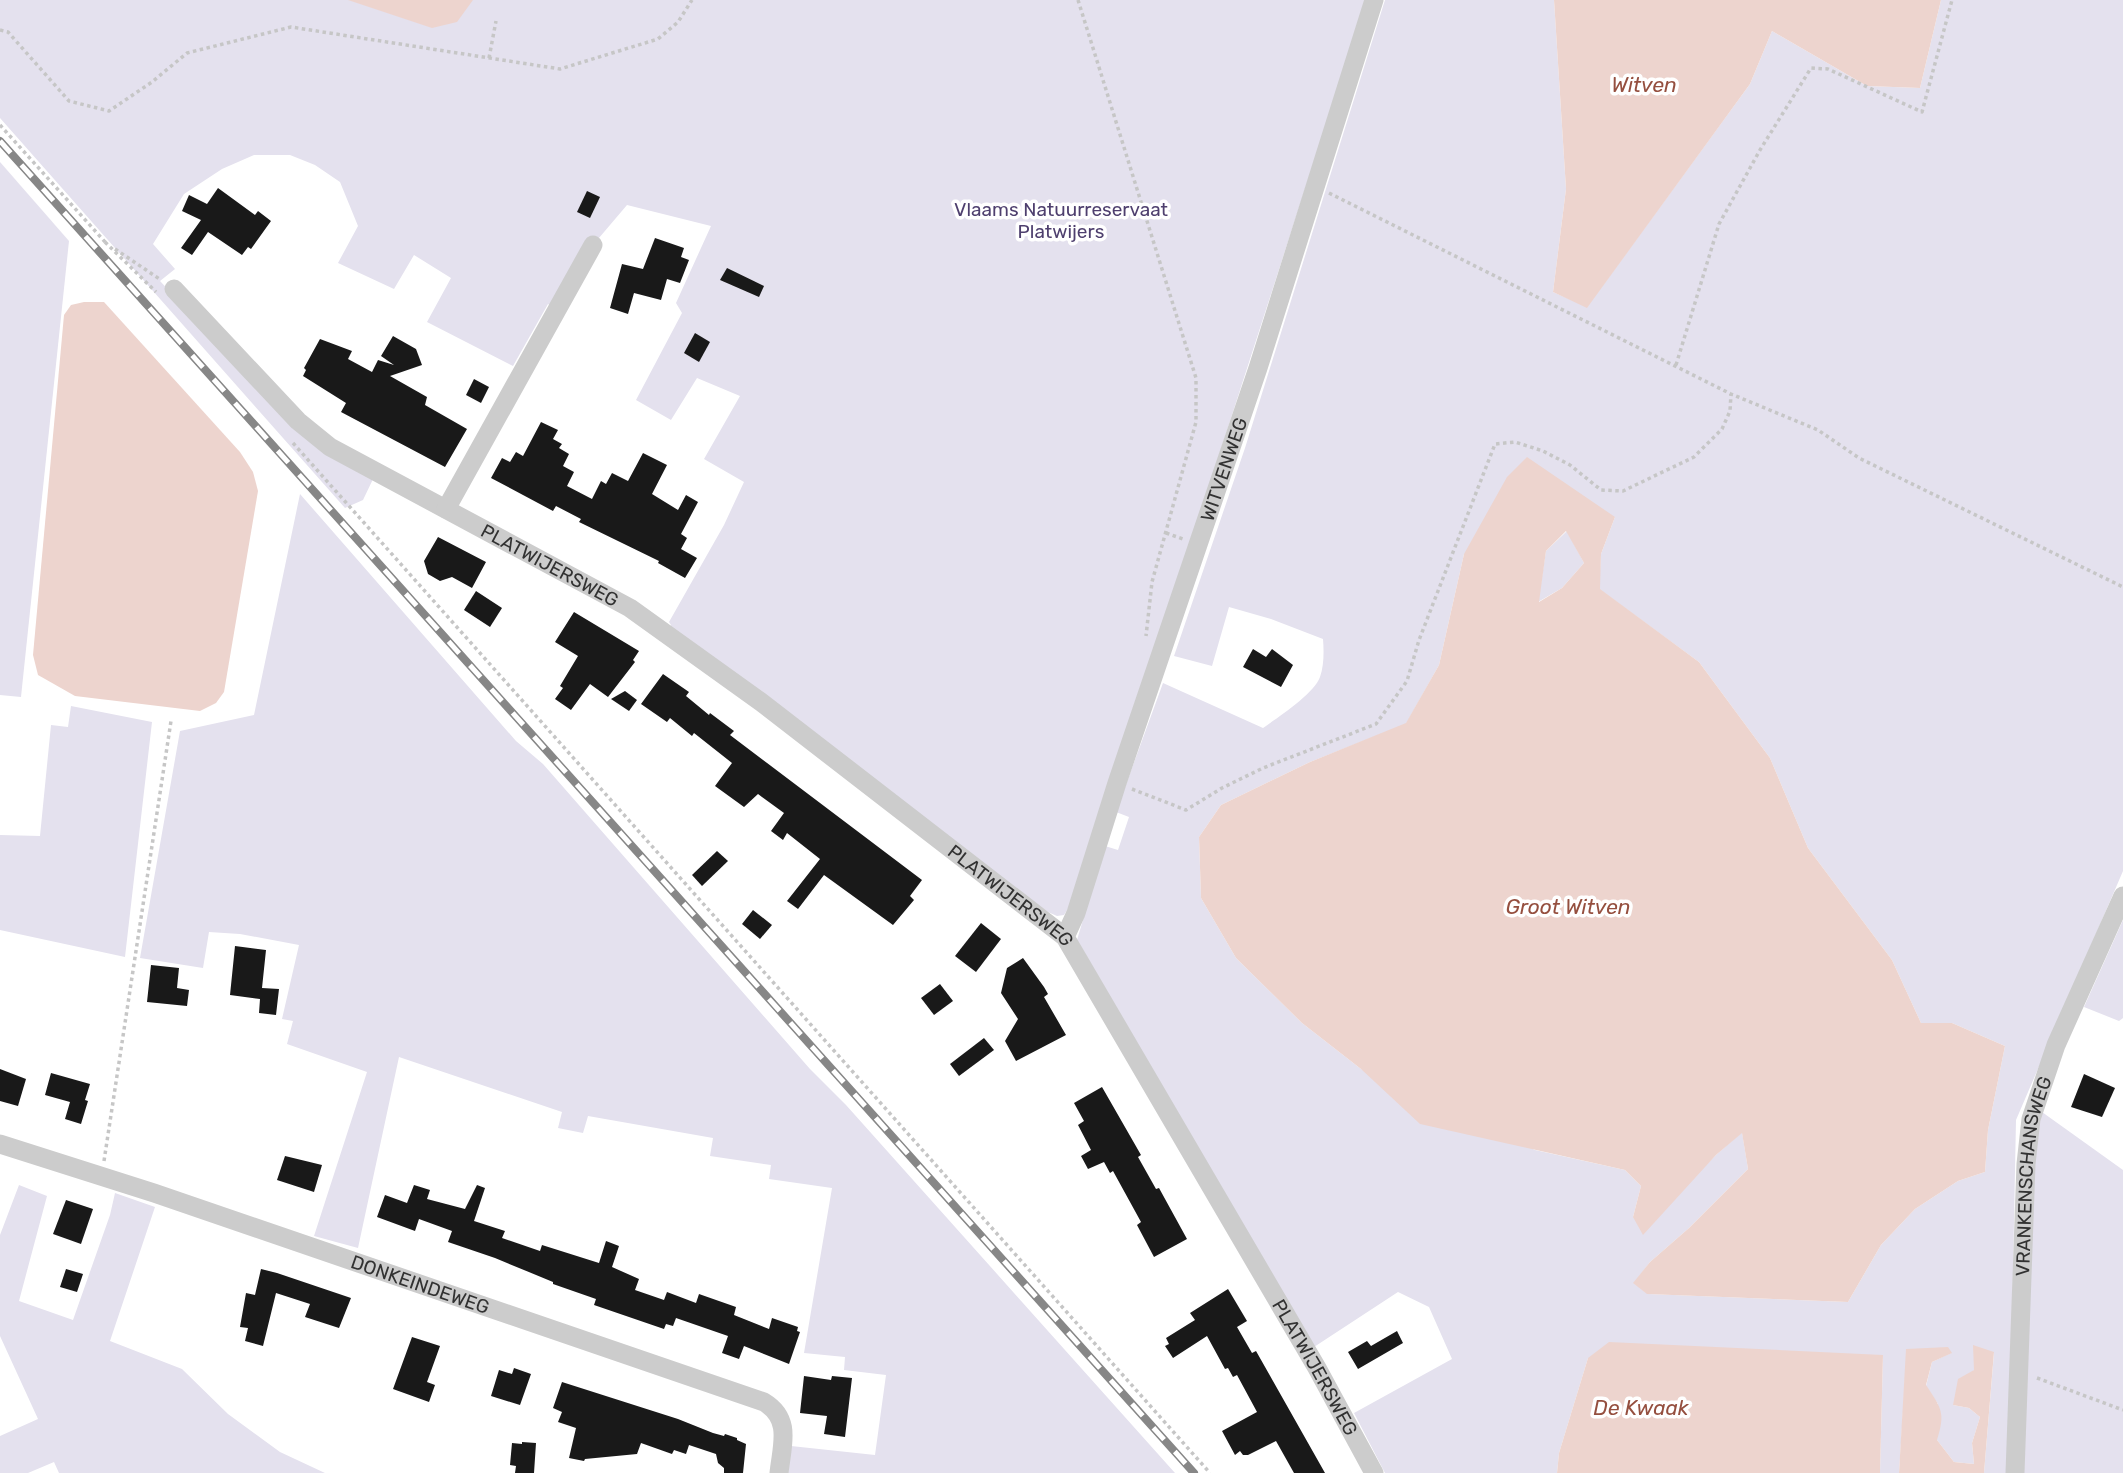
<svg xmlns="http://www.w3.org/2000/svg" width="2123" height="1473" font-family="Rubik,sans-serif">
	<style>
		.green { fill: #e4e1ee; fill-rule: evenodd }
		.water { fill: #edd4ce; fill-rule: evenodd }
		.building { fill: #191919 }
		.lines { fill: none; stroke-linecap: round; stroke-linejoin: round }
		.path { stroke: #c6c6c6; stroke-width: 3.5; stroke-dasharray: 3.5 3.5; stroke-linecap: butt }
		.minor { stroke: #ccc; stroke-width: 19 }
		.rail-casing { stroke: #878787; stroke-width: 8 }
		.rail { stroke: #fff; stroke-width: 5; stroke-dasharray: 16; stroke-linecap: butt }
		.labels { text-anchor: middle; stroke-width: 7; stroke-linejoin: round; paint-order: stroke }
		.park-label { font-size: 19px; fill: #4e3f6e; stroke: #fff }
		.street-label { font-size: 19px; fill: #323232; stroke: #fff }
		.water-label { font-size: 21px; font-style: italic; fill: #954f3f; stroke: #fff }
	</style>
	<rect width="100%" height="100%" fill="#fff"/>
	<!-- green -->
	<g class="green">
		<path d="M0 0H1366L1158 644 1070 905 1064 915 1057 916 1048 912 666 634 671 625 669 622 724 525 744 482 704 459 740 396 697 378 671 420 636 400 682 313 676 303 711 226 627 205 593 245 557 310 548 304 513 366 427 322 451 278 414 255 394 289 338 263 358 226 340 182 315 165 290 155H254L222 169 184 194 153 244 175 269 160 281 320 450 374 477 363 500 345 508 0 118Z"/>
		<path d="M1385 0H1554L1566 189 1553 292 1587 307 1750 84 1772 31 1867 86 1920 88 1941 0H2123V871L2016 1120 2009 1473H1984L1994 1353 1974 1346V1370L1953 1405 1969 1408 1980 1417 1972 1443 1974 1464 1954 1462 1937 1440 1938 1404 1926 1386 1932 1362 1951 1353 1907 1349 1899 1473H1880L1883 1355 1588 1358 1559 1453 1557 1473H1385L1354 1413 1452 1359 1429 1307 1398 1292 1314 1347 1077 940 1105 846 1118 850 1129 817 1116 812 1163 683 1263 728C1277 718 1314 694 1320 677 1324 666 1324 651 1323 639L1271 619 1229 607 1212 666 1174 656 1245 448ZM1615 517 1601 554 1599 589 1699 662 1770 758 1808 848 1892 960 1921 1023H1952L2005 1046 1988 1130 1985 1172 1958 1181 1915 1209 1881 1245 1848 1302 1648 1294 1634 1283 1650 1262 1689 1228 1748 1169 1742 1132 1716 1155 1681 1190 1633 1217 1641 1186 1625 1170 1535 1150 1361 1069 1302 1023 1236 958 1201 898 1199 837 1221 805 1310 762 1406 724 1439 665 1464 554Z"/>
		<path d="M0 162 69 241 21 697 0 695Z"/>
		<path d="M300 494 516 741 543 764 810 1069 846 1105 1175 1473H788L791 1446 875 1455 886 1375 844 1370 845 1357 804 1353 832 1188 769 1179 771 1165 710 1156 713 1138 588 1116 583 1133 558 1128 562 1112 399 1057 358 1248 314 1236 367 1072 287 1044 293 1021 282 1019 299 945 240 934 209 932 203 968 140 958 180 731 254 715Z"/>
		<path d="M1567 531 1584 563 1562 588 1538 602 1546 551Z"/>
		<path d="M71 706 152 722 125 957 0 930V835L40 836 51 725 68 727Z"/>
		<path d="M2123 920V1018L2119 1021 2084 1007Z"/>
		<path d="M2042 1112 2123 1170V1473H2022L2036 1131Z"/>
		<path d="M19 1185 47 1196 19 1301 73 1320 110 1215 115 1193 155 1207 110 1341 182 1369 228 1414 280 1452 325 1473H59L54 1462 28 1473H0V1436L38 1419 0 1336V1235Z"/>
	</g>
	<!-- water -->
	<g class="water">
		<path d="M348 0H473L457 22 432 28Z"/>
		<path d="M1554 0H1941L1920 88 1867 86 1772 31 1750 84 1587 308 1553 292 1566 189Z"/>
		<path d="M84 302H104L240 452 253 472 258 491 224 692 216 703 200 711 75 696 38 675 33 655 64 315 71 305Z"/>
		<path d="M1527 457 1615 517 1601 554 1600 589 1699 662 1770 758 1808 848 1892 960 1921 1023H1952L2005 1046 1988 1130 1985 1172 1958 1181 1915 1209 1881 1245 1848 1302 1647 1294 1633 1283 1650 1262 1689 1228 1748 1169 1742 1133 1716 1155 1643 1235 1633 1217 1641 1186 1625 1170 1420 1124 1361 1069 1302 1023 1236 958 1201 898 1199 837 1221 805 1310 762 1406 723 1439 665 1464 554 1507 477ZM1566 531 1584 563 1562 588 1539 602 1546 551Z"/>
		<path d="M1609 1342 1883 1355 1880 1473H1557L1559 1453 1588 1358Z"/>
		<path d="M1973 1345 1994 1352 1984 1473H1899L1906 1349 1948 1347 1952 1353 1932 1362 1926 1385C1941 1408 1946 1412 1937 1440L1954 1462 1974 1464 1972 1443 1980 1417 1969 1408 1953 1405 1958 1379 1974 1370Z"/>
	</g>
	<!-- building -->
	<g class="building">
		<path d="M218 188 255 215 258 211 271 221 251 249 248 247 242 255 208 232 192 255 181 248 201 220 182 211 189 195 207 204Z"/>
		<path d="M587 191 600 197 590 218 577 212Z"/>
		<path d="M655 238 684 248 681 257 689 260 680 283 667 279 661 300 634 293 628 314 610 308 622 264 643 269Z"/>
		<path d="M727 268 764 286 759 297 720 280Z"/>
		<path d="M695 333 710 342 699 362 684 353Z"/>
		<path d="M393 336 416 349 422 365 390 376 427 397 425 405 467 429 445 467 341 412 346 403 303 376 306 370 304 368 320 339 352 351 348 359 372 372 378 360 394 365 381 356Z"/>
		<path d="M474 379 489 387 481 403 466 395Z"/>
		<path d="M541 422 558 430 553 439 562 444 559 448 569 454 563 466 574 472 567 486 592 499 601 481 606 484 612 473 628 481 643 453 667 465 652 494 678 510 686 495 698 502 681 534 687 538 681 549 697 558 685 578 658 563 659 561 579 522 581 519 556 506 553 511 491 478 502 458 510 462 516 452 523 456Z"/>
		<path d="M438 537 486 562 472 588 452 577 440 581 428 574 424 561Z"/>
		<path d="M476 591 502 608 490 627 464 610Z"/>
		<path d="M574 612 639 651 633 660 635 662 608 697 590 684 571 710 555 699 563 688 560 686 578 656 555 642Z"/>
		<path d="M1253 649 1266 657 1272 649 1293 665 1281 687 1243 667Z"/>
		<path d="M663 674 689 692 686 696 709 715 710 713 734 731 730 735 922 880 910 896 914 900 893 925 824 875 798 909 787 901 820 859 787 833 783 840 771 831 784 813 758 794 744 807 715 786 732 763 694 733 692 736 670 718 667 722 641 704Z"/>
		<path d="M625 691 637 700 629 711 611 699Z"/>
		<path d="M717 851 728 861 702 886 692 875Z"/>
		<path d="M753 910 772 925 760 939 742 924Z"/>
		<path d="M981 923 1001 939 976 972 955 956Z"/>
		<path d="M235 946 266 950 262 988 279 989 276 1015 259 1013 260 999 230 995Z"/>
		<path d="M1023 958 1044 987 1048 994 1044 997 1066 1035 1016 1061 1005 1041 1018 1019 1001 993 1007 968Z"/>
		<path d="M151 965 179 968 177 988 189 990 187 1006 147 1002Z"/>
		<path d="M940 984 953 1001 934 1015 921 998Z"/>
		<path d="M984 1038 994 1050 959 1076 950 1064Z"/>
		<path d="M0 1069 26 1079 18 1106 0 1101Z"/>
		<path d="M51 1073 90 1084 85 1100 88 1101 81 1124 65 1119 70 1102 45 1095Z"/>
		<path d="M2084 1074 2115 1088 2102 1117 2071 1107Z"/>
		<path d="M1102 1087 1141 1155 1138 1157 1156 1189 1159 1188 1187 1239 1154 1257 1137 1225 1141 1222 1113 1171 1110 1173 1104 1162 1088 1169 1081 1156 1091 1150 1078 1125 1084 1121 1074 1103Z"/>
		<path d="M285 1156 322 1165 314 1192 277 1180Z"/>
		<path d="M414 1185 430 1190 427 1199 465 1209 477 1185 485 1188 474 1221 505 1231 502 1238 540 1251 542 1245 599 1263 606 1241 619 1246 612 1267 639 1279 635 1290 664 1300 667 1292 696 1303 699 1294 736 1307 734 1315 769 1329 772 1318 798 1327 797 1331 800 1332 789 1364 744 1346 739 1359 722 1353 728 1336 676 1318 673 1326 666 1324 664 1329 594 1305 596 1299 553 1284V1282L495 1258 448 1242 452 1231 419 1219 415 1231 377 1217 385 1195 407 1203Z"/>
		<path d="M66 1200 93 1209 81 1244 53 1234Z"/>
		<path d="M66 1269 83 1274 77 1292 60 1287Z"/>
		<path d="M261 1269 277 1273 351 1298 339 1328 305 1317 310 1304 276 1293 263 1346 245 1341 248 1328 240 1327 246 1293 255 1295Z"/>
		<path d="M1228 1289 1247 1321 1237 1327 1252 1353 1256 1351 1325 1473H1294L1276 1441 1248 1455H1243L1240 1451 1235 1455 1222 1431 1257 1412 1237 1375 1233 1377 1228 1368 1225 1369 1207 1336 1173 1358 1165 1346 1169 1344 1166 1338 1195 1320 1190 1313Z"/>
		<path d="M1397 1331 1403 1343 1358 1369 1348 1352 1367 1341 1371 1346Z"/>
		<path d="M412 1337 440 1346 427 1382 435 1385 429 1402 393 1389Z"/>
		<path d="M514 1368 531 1374 520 1405 491 1396 499 1370 512 1374Z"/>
		<path d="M804 1376 831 1380 832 1376 852 1378 845 1437 824 1434 827 1416 800 1413Z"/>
		<path d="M562 1382 678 1419 713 1433 724 1436 725 1434 737 1438V1440L746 1444 743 1473H724V1468L718 1463 716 1454 689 1445 686 1454 674 1450 672 1454 641 1443 637 1454 585 1459 584 1461 569 1458 576 1428 558 1422 562 1412 553 1408Z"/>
		<path d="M522 1442 536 1443 534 1473H515L516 1466 510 1465 512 1443 522 1444Z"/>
	</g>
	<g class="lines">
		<!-- path -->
		<g class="path">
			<path d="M1078 0 1196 378V422L1152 582 1146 636"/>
			<path d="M0 30 8 32 69 101 109 111 152 82 187 53 291 27 560 69 658 39 678 22 692 0"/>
			<path d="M489 58 496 21"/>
			<path d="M0 125 106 243"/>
			<path d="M1329 193 1731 394 1818 430 1859 458 2123 587"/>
			<path d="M105 242 156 292"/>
			<path d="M115 249 161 280"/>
			<path d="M1676 365 1719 224 1760 150 1811 68 1828 69 1922 112 1952 0"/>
			<path d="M293 443 1210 1473"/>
			<path d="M1166 533 1183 539"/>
			<path d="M1132 789 1186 810 1222 788 1263 768 1376 724 1407 681 1419 640 1495 444 1515 442 1543 451 1570 465 1601 490 1623 491 1694 457 1722 429 1730 411 1731 394"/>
			<path d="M104 1161 171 721"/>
			<path d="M2037 1378 2123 1410"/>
		</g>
		<!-- minor -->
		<g class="minor">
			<path id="s1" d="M174 289 298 421 330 447 630 608 761 702 1065 937 1317 1368 1374 1473"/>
			<path d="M446 509 593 245"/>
			<path id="s2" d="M1065 937 1076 913 1117 783 1258 368 1374 0"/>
			<path id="s3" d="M0 1144 154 1193 764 1402C792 1419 782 1445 779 1473"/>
			<path id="s4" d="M2015 1473 2026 1164 2031 1119 2056 1045 2123 896"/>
		</g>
		<defs>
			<path id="rail" d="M0 141 1194 1473"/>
		</defs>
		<!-- rail casing -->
		<use href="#rail" class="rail-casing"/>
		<!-- rail -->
		<use href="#rail" class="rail"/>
	</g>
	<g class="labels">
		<!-- park labels -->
		<g class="park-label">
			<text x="1061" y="216">Vlaams Natuurreservaat<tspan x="1061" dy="22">Platwijers</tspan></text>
		</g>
		<!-- street labels -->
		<g class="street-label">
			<text dy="7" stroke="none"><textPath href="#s2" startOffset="494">WITVENWEG</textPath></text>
			<text dy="7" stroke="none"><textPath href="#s1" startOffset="472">PLATWIJERSWEG</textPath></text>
			<text dy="7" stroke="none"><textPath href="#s1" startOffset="1040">PLATWIJERSWEG</textPath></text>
			<text dy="7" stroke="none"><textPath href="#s4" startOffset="298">VRANKENSCHANSWEG</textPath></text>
			<text dy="7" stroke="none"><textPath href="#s3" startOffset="443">DONKEINDEWEG</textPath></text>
			<text dy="7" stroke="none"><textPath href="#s1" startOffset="1606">PLATWIJERSWEG</textPath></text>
		</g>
		<!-- water labels -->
		<g class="water-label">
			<text x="1644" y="92">Witven</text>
			<text x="1568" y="914">Groot Witven</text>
			<text x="1641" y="1415">De Kwaak</text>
		</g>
	</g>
</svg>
